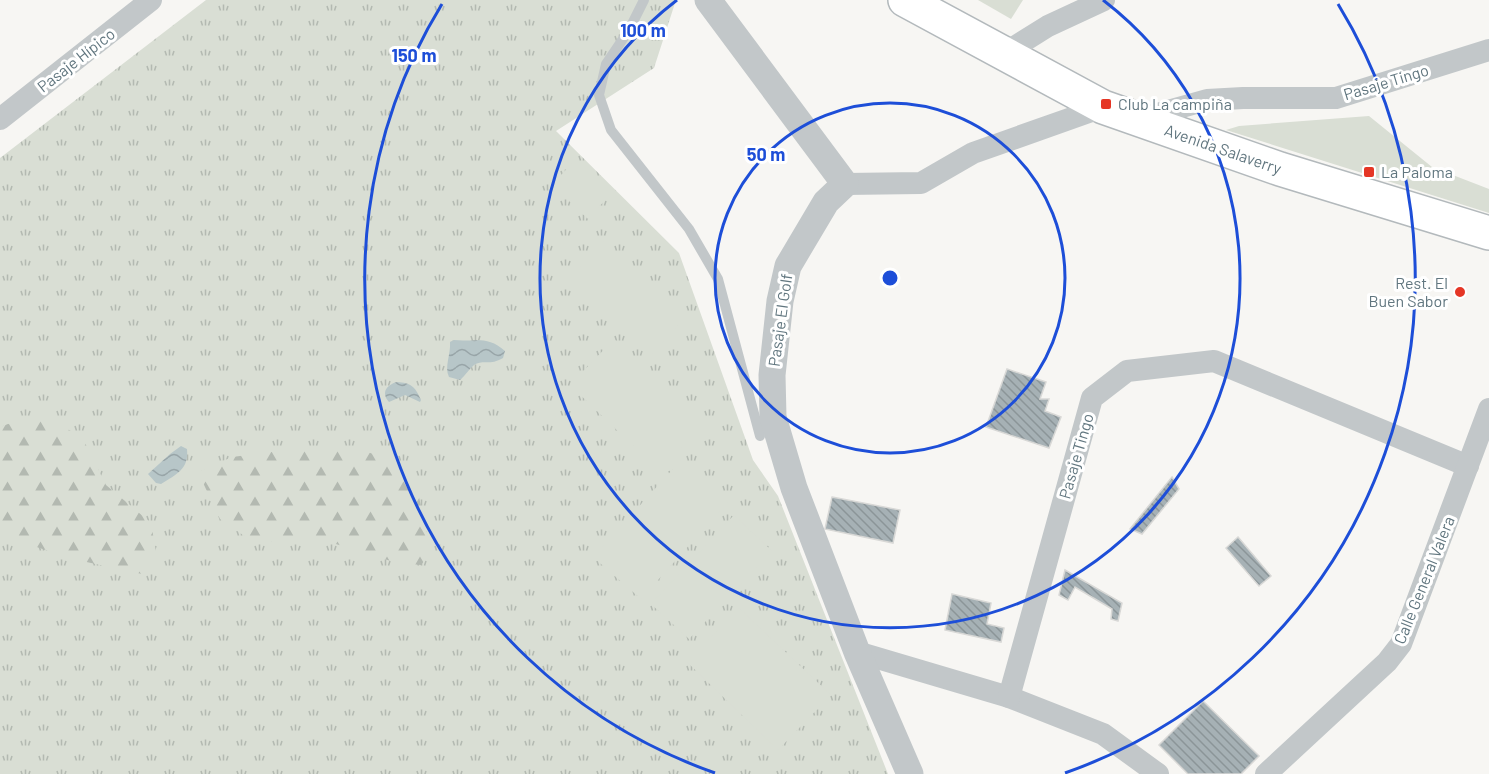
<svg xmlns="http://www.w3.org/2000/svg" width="1489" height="774" font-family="Barlow,sans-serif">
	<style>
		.grass { fill: url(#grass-tufts) }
		.forest { fill: url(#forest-firs) }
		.park { fill: #d9ded4 }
		.water { fill: url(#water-waves) }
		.building { fill: url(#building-back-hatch); stroke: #d8d8d6; stroke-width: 1.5 }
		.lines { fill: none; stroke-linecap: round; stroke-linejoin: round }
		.primary-casing { stroke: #b3b9bc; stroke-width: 36 }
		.service { stroke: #c2c7c9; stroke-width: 10 }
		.minor { stroke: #c2c7c9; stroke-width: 22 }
		.tertiary { stroke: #c2c7c9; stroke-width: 27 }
		.primary { stroke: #fff; stroke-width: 33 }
		.ring { fill: none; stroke: #1d4ed8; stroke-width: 3 }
		.poi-dot { fill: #e53625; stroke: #fff; stroke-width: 2 }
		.labels { text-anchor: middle; stroke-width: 6; stroke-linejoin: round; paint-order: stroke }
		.street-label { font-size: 16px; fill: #61767f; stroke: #fff }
		.poi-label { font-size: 16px; fill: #61767f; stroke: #fff; text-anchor: start }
		.centre { fill: #1d4ed8; stroke: #fff; stroke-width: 3 }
		.ring-label { font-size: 18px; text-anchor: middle; font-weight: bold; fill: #1d4ed8; stroke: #fff; stroke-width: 6; stroke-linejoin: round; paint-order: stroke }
	</style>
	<defs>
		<pattern id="grass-tufts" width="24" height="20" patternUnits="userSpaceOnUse" patternTransform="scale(1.5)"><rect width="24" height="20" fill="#d9ded4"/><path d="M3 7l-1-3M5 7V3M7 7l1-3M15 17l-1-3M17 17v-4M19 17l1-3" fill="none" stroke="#b3b9b1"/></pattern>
		<pattern id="forest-firs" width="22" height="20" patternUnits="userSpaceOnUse" patternTransform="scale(1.5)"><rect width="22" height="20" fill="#d9ded4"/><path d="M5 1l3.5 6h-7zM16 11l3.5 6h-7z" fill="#b3b9b1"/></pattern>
		<pattern id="water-waves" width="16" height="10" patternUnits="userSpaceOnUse" patternTransform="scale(1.5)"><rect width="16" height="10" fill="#b7c6c8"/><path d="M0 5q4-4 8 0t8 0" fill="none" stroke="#98a5a8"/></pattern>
		<pattern id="building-back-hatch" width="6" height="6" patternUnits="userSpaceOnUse" patternTransform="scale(1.5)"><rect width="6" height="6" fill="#a6b1b5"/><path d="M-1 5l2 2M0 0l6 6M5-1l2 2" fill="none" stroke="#8b9598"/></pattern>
	</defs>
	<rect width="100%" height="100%" fill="#f7f6f3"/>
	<!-- grass -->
	<path class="grass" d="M206 0H676L654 68 556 131 679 253 753 460 778 496 888 774H0V158Z"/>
	<!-- forest -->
	<g class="forest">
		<path d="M42 412 83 439 106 485 151 523 156 552 142 574 68 558 0 534V427Z"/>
		<path d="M351 446 390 460 419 497 431 552 421 565 394 562 323 540 253 542 220 519 198 472 232 457 294 449Z"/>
	</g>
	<!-- park -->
	<g class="park">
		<path d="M978 0H1023L1011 19Z"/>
		<path d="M1369 116 1432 167 1489 189V213L1226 130 1239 126Z"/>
		<path d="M572 163 608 197 588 219 552 185Z"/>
		<path d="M604 241 686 317 652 354 570 278Z"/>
		<path d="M614 339 703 425 659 471 570 385Z"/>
		<path d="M681 460 728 502 641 599 593 557Z"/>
		<path d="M734 515 772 551 689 639 651 604Z"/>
		<path d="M739 608 831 695 778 750 687 662Z"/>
	</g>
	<!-- water -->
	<g class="water">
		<path d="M454 340C475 342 488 335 505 351L503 358C490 366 483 359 474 365 469 369 465 376 460 380L449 377C444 367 451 354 450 342Z"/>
		<path d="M397 382C411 383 415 386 421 400L420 402 405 395 389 402C381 393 386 385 397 382Z"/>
		<path d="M181 446 187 449C189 469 177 474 161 484L156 483 148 474 170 454Z"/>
	</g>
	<!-- building -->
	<g class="building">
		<path d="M1007 369 1046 382 1040 399H1049L1045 411 1061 417 1049 448 986 427Z"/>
		<path d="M1172 477 1179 489 1142 534 1130 529Z"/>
		<path d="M832 497 900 510 893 543 825 529Z"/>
		<path d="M1238 537 1271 576 1259 586 1226 548Z"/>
		<path d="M1065 570 1122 603 1118 621 1111 619 1112 609 1075 587 1068 600 1059 595Z"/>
		<path d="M952 594 991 603 987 624 1004 628 1001 642 945 630Z"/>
		<path d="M1203 701 1259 756 1241 774H1188L1159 745Z"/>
	</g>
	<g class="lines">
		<defs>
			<path id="primary" d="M905 0 1103 107 1280 169 1489 233"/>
		</defs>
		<!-- primary casing -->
		<use href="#primary" class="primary-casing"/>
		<!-- service -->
		<path class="service" d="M644 0 629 30 606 64 599 95 611 130 689 229 718 279 760 436"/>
		<!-- minor -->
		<g class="minor">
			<path d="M1005 53 1048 26 1104 0"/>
			<path d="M0 119 151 0"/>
			<path d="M1139 119 1207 100 1243 98H1336L1489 50"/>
			<path d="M845 184 921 183 973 153 1103 107"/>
			<path d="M857 652 1009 697 1103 734 1158 774"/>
			<path d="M1009 697 1092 398 1127 371 1214 361 1468 466"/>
			<path d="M1266 774 1387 662 1401 644 1489 409"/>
		</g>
		<!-- tertiary -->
		<path class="tertiary" d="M708 0 845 184 826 202 788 266 780 301 772 375 773 417 794 488 857 652 910 774"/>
		<!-- primary -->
		<use href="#primary" class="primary"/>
	</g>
	<!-- distance rings -->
	<g class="ring">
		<circle cx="890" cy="278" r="175"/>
		<path d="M1103 0A350 350 0 1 1 677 0"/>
		<path d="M715 773A525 525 0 0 1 442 4M1338 4A525 525 0 0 1 1065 773"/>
	</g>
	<!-- markers -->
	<g class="poi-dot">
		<rect x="1100" y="98" width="12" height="12" rx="3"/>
		<rect x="1363" y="166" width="12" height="12" rx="3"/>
		<circle cx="1460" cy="292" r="6"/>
	</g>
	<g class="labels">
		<!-- street labels -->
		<g class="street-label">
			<text transform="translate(76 60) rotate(-38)" y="6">Pasaje Hípico</text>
			<text transform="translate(1386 82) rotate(-17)" y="6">Pasaje Tingo</text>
			<text transform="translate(1223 149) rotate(19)" y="6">Avenida Salaverry</text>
			<text transform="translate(780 320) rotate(-82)" y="6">Pasaje El Golf</text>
			<text transform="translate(1076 456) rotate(-74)" y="6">Pasaje Tingo</text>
			<text transform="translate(1424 580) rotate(-68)" y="6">Calle General Valera</text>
		</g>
		<!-- poi labels -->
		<g class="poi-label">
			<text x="1118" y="110">Club La campiña</text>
			<text x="1381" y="178">La Paloma</text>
			<text x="1448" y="289" text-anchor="end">Rest. El<tspan x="1448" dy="18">Buen Sabor</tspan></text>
		</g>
	</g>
	<circle cx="890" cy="278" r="9" class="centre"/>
	<g class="ring-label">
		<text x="643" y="37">100 m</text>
		<text x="414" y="62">150 m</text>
		<text x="766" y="161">50 m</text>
	</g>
</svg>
